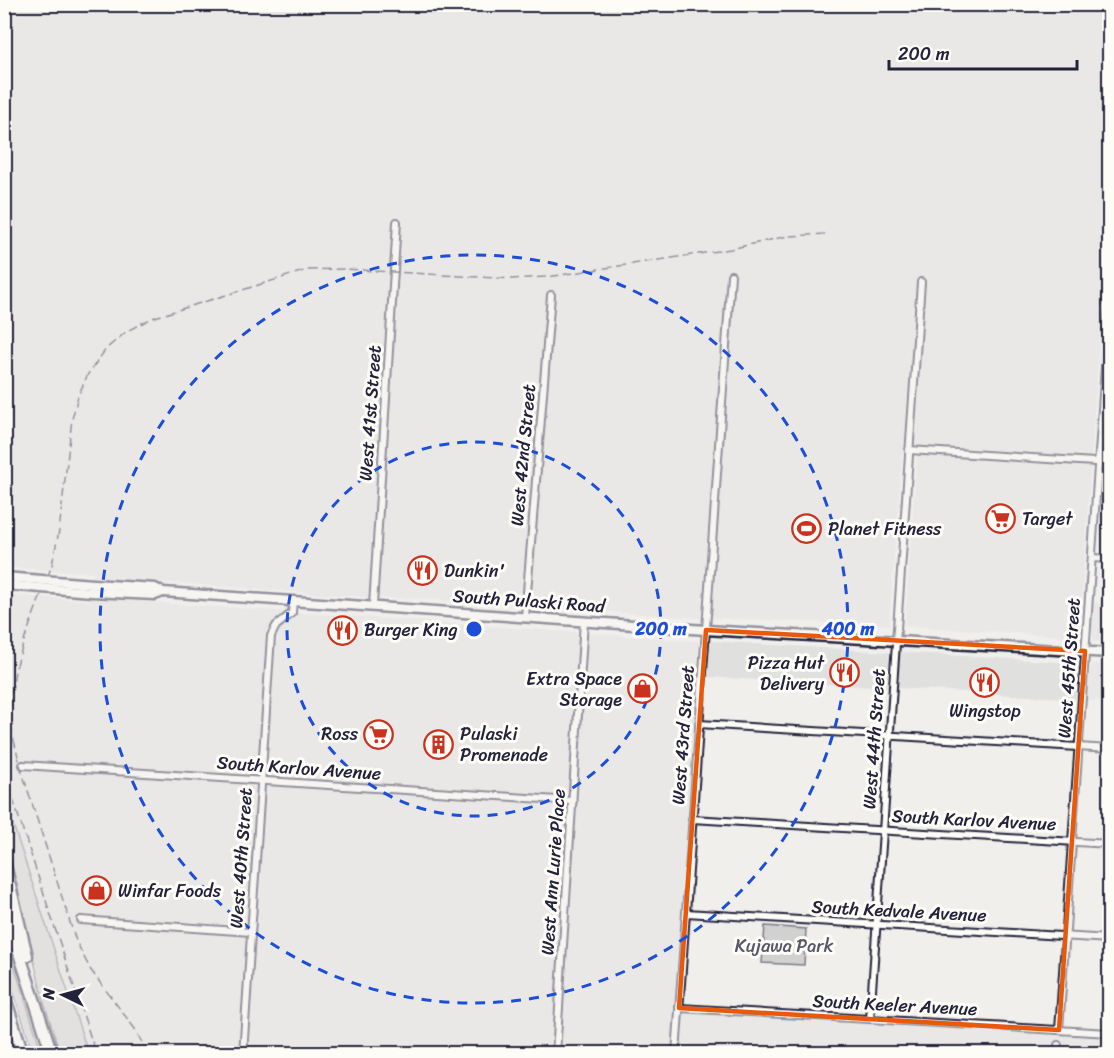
<svg xmlns="http://www.w3.org/2000/svg" width="1114" height="1058" font-family="Sriracha,sans-serif">
	<style>
		.built { fill: #e0e0df }
		.green { fill: #d2d1d1; stroke: #7a7a86; stroke-width: 1.5 }
		.lines { fill: none; stroke-linecap: round; stroke-linejoin: round }
		.minor-casing { stroke: #22223b; stroke-width: 10 }
		.secondary-casing { stroke: #22223b; stroke-width: 13 }
		.motorway-casing { stroke: #22223b; stroke-width: 15 }
		.minor { stroke: #fdfcf7; stroke-width: 6 }
		.secondary { stroke: #fdfcf7; stroke-width: 8 }
		.motorway { stroke: #fdfcf7; stroke-width: 10 }
		.rail { stroke: #22223b; stroke-width: 1.5; stroke-dasharray: 9 4.5; stroke-linecap: butt }
		.secondary-bridge-casing { stroke: #22223b; stroke-width: 13; stroke-linecap: butt }
		.secondary-bridge { stroke: #fdfcf7; stroke-width: 8 }
		.marked { fill: none; stroke: #e8590c; stroke-width: 4.5; stroke-linejoin: round }
		.ring { fill: none; stroke: #1d4ed8; stroke-width: 3; stroke-dasharray: 10 8 }
		.labels { text-anchor: middle; stroke-width: 6; stroke-linejoin: round; paint-order: stroke }
		.street-label { font-size: 18px; fill: #22223b; stroke: #fdfcf7 }
		.poi-label { font-size: 18px; fill: #22223b; stroke: #fdfcf7; text-anchor: start }
		.park-label { font-size: 18px; fill: #575768; stroke: #fdfcf7 }
		.centre { fill: #1d4ed8; stroke: #fdfcf7; stroke-width: 3 }
		.ring-label { font-size: 18px; text-anchor: middle; font-weight: bold; fill: #1d4ed8; stroke: #fdfcf7; stroke-width: 6; stroke-linejoin: round; paint-order: stroke }
	</style>
	<rect width="100%" height="100%" fill="#f0efec"/>
	<filter id="ink" filterUnits="userSpaceOnUse"><feTurbulence type="fractalNoise" baseFrequency=".0167" numOctaves="2"/><feDisplacementMap in="SourceGraphic" scale="12" xChannelSelector="R" yChannelSelector="G"/><feConvolveMatrix kernelMatrix="1 2 1 2 8 2 1 2 1" color-interpolation-filters="sRGB"/></filter>
	<g filter="url(#ink)">
		<!-- built -->
		<g class="built">
			<path d="M4 5H1109V272H1104L1079 637 905 626 917 454 902 452 889 625 711 618 720 495 710 494 701 618 440 600 366 597 93 577V573L5 567Z"/>
			<path d="M4 595 91 601 92 598 699 641 674 1012 1109 1038V1053H88L5 797Z"/>
			<path d="M1093 603 1109 604V642L1093 641 1091 627Z"/>
			<path d="M710 641 889 652 888 688 708 677Z"/>
			<path d="M899 652 1078 663 1080 677 1078 699 897 688Z"/>
			<path d="M1092 664 1109 665V701L1086 700 1088 681Z"/>
		</g>
		<!-- green -->
		<g class="green">
			<path d="M1104 272H1109V305H1102Z"/>
			<path d="M4 797 88 1053H60L44 1002 5 844Z"/>
			<path d="M765 926 806 929 804 965 762 963Z"/>
			<path d="M4 937H5L42 1053H33L5 965Z"/>
		</g>
		<g class="lines">
			<defs>
				<g id="minor">
					<path d="M909 450 1110 463"/>
					<path d="M1092 558 1110 559"/>
					<path d="M373 606 397 222"/>
					<path d="M525 617 551 295"/>
					<path d="M699 724 1110 749"/>
					<path d="M23 765 573 801"/>
					<path d="M692 819 1110 844"/>
					<path d="M686 913 1110 939"/>
					<path d="M81 920 251 932"/>
					<path d="M679 1008 1110 1033"/>
					<path d="M870 1019 921 282"/>
					<path d="M1059 1030 1109 308"/>
					<path d="M243 1054 271 636 276 626 292 613 293 600"/>
					<path d="M556 1054 584 621"/>
					<path d="M676 1054 731 275"/>
					<path d="M1057 1054 1058 1045"/>
				</g>
				<g id="secondary">
					<path d="M93 584 155 588 163 592 706 630 1110 653"/>
					<path d="M92 592 155 595 163 592"/>
				</g>
				<g id="motorway">
					<path d="M4 861 27 956"/>
					<path d="M4 907 52 1054"/>
					<path d="M4 995 23 1054"/>
				</g>
			</defs>
			<!-- minor casing -->
			<use href="#minor" class="minor-casing"/>
			<!-- secondary casing -->
			<use href="#secondary" class="secondary-casing"/>
			<!-- motorway casing -->
			<use href="#motorway" class="motorway-casing"/>
			<!-- minor -->
			<use href="#minor" class="minor"/>
			<!-- secondary -->
			<use href="#secondary" class="secondary"/>
			<!-- motorway -->
			<use href="#motorway" class="motorway"/>
			<!-- rail -->
			<g class="rail">
				<path d="M4 772 96 1054"/>
				<path d="M148 1054 135 1029 90 969 76 941 22 772 12 733 10 703 15 671 25 638 52 565 59 531 72 419 78 396 88 374 106 349 127 331 152 318 307 270 343 269 512 279 547 277 731 249 788 236 825 234"/>
			</g>
			<defs>
				<g id="secondary-bridge">
					<path d="M4 577 93 584"/>
					<path d="M4 585 92 592"/>
				</g>
			</defs>
			<!-- secondary-bridge casing -->
			<use href="#secondary-bridge" class="secondary-bridge-casing"/>
			<!-- secondary-bridge -->
			<use href="#secondary-bridge" class="secondary-bridge"/>
		</g>
	</g>
	<!-- marked area -->
	<path d="M0 0H1114V1058H0ZM706 630 1085 651 1059 1030 679 1008Z" fill="#f0efec" fill-opacity=".55" fill-rule="evenodd"/>
	<path class="marked" d="M706 630 1085 651 1059 1030 679 1008Z"/>
	<!-- distance rings -->
	<g class="ring">
		<circle cx="474" cy="629" r="187"/>
		<circle cx="474" cy="629" r="374"/>
	</g>
	<!-- icons -->
	<defs>
		<symbol id="supermarket-ring" viewBox="-11 -11 22 22"><circle r="9.5" fill="#fdfcf7" stroke="#c8321e" stroke-width="1.5"/><path d="M-6-5.5h2.5l.6 2H6L4.5 2H-2.5L-4.4-4H-6ZM-1.5 3.2a1.3 1.3 0 1 0 .1 0ZM3 3.2a1.3 1.3 0 1 0 .1 0Z" fill="#c8321e"/></symbol>
		<symbol id="stadium-ring" viewBox="-11 -11 22 22"><circle r="9.5" fill="#fdfcf7" stroke="#c8321e" stroke-width="1.5"/><path d="M0-5a6.5 5 0 1 0 0 10a6.5 5 0 1 0 0-10ZM-3.5-1.8h7v3.6h-7Z" fill="#c8321e"/></symbol>
		<symbol id="restaurant-ring" viewBox="-11 -11 22 22"><circle r="9.5" fill="#fdfcf7" stroke="#c8321e" stroke-width="1.5"/><path d="M-5-6h1v4h1v-4h1v4h1v-4h1v5L-1.5 .5V6h-2V.5L-5-1ZM5-6V6H3V1.5H1.5Q1.5-4 5-6Z" fill="#c8321e"/></symbol>
		<symbol id="shop-ring" viewBox="-11 -11 22 22"><circle r="9.5" fill="#fdfcf7" stroke="#c8321e" stroke-width="1.5"/><path d="M-5-2.5h2.3a2.7 3.5 0 0 1 5.4 0H5L5.5 6h-11ZM-1.5-2.5h3a1.5 2.3 0 0 0-3 0Z" fill="#c8321e"/></symbol>
		<symbol id="building-ring" viewBox="-11 -11 22 22"><circle r="9.5" fill="#fdfcf7" stroke="#c8321e" stroke-width="1.5"/><path d="M-4-6H4V6H1V3H-1V6H-4ZM-2.5-4.3h1.7v1.8h-1.7ZM.8-4.3h1.7v1.8H.8ZM-2.5-1h1.7V.8h-1.7ZM.8-1h1.7V.8H.8Z" fill="#c8321e"/></symbol>
	</defs>
	<g fill-rule="evenodd">
		<use href="#supermarket-ring" x="984" y="502" width="33" height="33"/>
		<use href="#stadium-ring" x="790" y="512" width="33" height="33"/>
		<use href="#restaurant-ring" x="406" y="554" width="33" height="33"/>
		<use href="#restaurant-ring" x="326" y="614" width="33" height="33"/>
		<use href="#restaurant-ring" x="828" y="656" width="33" height="33"/>
		<use href="#restaurant-ring" x="968" y="666" width="33" height="33"/>
		<use href="#shop-ring" x="626" y="672" width="33" height="33"/>
		<use href="#supermarket-ring" x="362" y="718" width="33" height="33"/>
		<use href="#building-ring" x="422" y="728" width="33" height="33"/>
		<use href="#shop-ring" x="80" y="874" width="33" height="33"/>
	</g>
	<g class="labels">
		<!-- street labels -->
		<g class="street-label">
			<text transform="translate(370 413) rotate(-86)" y="6">West 41st Street</text>
			<text transform="translate(523 455) rotate(-85)" y="6">West 42nd Street</text>
			<text transform="translate(529 601) rotate(4)" y="6">South Pulaski Road</text>
			<text transform="translate(1069 668) rotate(-86)" y="6">West 45th Street</text>
			<text transform="translate(683 735) rotate(-86)" y="6">West 43rd Street</text>
			<text transform="translate(874 739) rotate(-86)" y="6">West 44th Street</text>
			<text transform="translate(299 768) rotate(4)" y="6">South Karlov Avenue</text>
			<text transform="translate(974 820) rotate(3)" y="6">South Karlov Avenue</text>
			<text transform="translate(241 858) rotate(-86)" y="6">West 40th Street</text>
			<text transform="translate(553 872) rotate(-86)" y="6">West Ann Lurie Place</text>
			<text transform="translate(899 911) rotate(3)" y="6">South Kedvale Avenue</text>
			<text transform="translate(895 1005) rotate(3)" y="6">South Keeler Avenue</text>
		</g>
		<!-- poi labels -->
		<g class="poi-label">
			<text x="1022" y="525">Target</text>
			<text x="828" y="535">Planet Fitness</text>
			<text x="444" y="577">Dunkin'</text>
			<text x="364" y="636">Burger King</text>
			<text x="824" y="669" text-anchor="end">Pizza Hut<tspan x="824" dy="21">Delivery</tspan></text>
			<text x="622" y="685" text-anchor="end">Extra Space<tspan x="622" dy="21">Storage</tspan></text>
			<text x="985" y="717" text-anchor="middle">Wingstop</text>
			<text x="358" y="740" text-anchor="end">Ross</text>
			<text x="460" y="740">Pulaski<tspan x="460" dy="21">Promenade</tspan></text>
			<text x="118" y="897">Winfar Foods</text>
		</g>
		<!-- park labels -->
		<g class="park-label">
			<text x="784" y="952">Kujawa Park</text>
		</g>
	</g>
	<circle cx="474" cy="629" r="9" class="centre"/>
	<g class="ring-label">
		<text x="661" y="635">200 m</text>
		<text x="848" y="635">400 m</text>
	</g>
	<!-- margin -->
	<rect width="1114" height="1058" fill="none" stroke="#fdfcf7" stroke-width="24"/>
	<rect x="12" y="12" width="1090" height="1034" fill="none" stroke="#22223b" stroke-width="2" filter="url(#ink)"/>
	<!-- north arrow -->
	<g transform="translate(63 995) rotate(275)" stroke="#fdfcf7" stroke-width="4.5" paint-order="stroke">
	<path d="M0-4.5L10 22L0 15L-10 22Z" fill="#22223b"/>
	<text y="-9" font-size="16" font-weight="bold" text-anchor="middle" fill="#22223b">N</text>
	</g>
	<!-- scale -->
	<path d="M889 60v9h188v-9" fill="none" stroke="#22223b" stroke-width="3"/>
	<text x="898" y="60" font-size="18" fill="#22223b" stroke="#fdfcf7" stroke-width="4.5" paint-order="stroke">200 m</text>
</svg>
